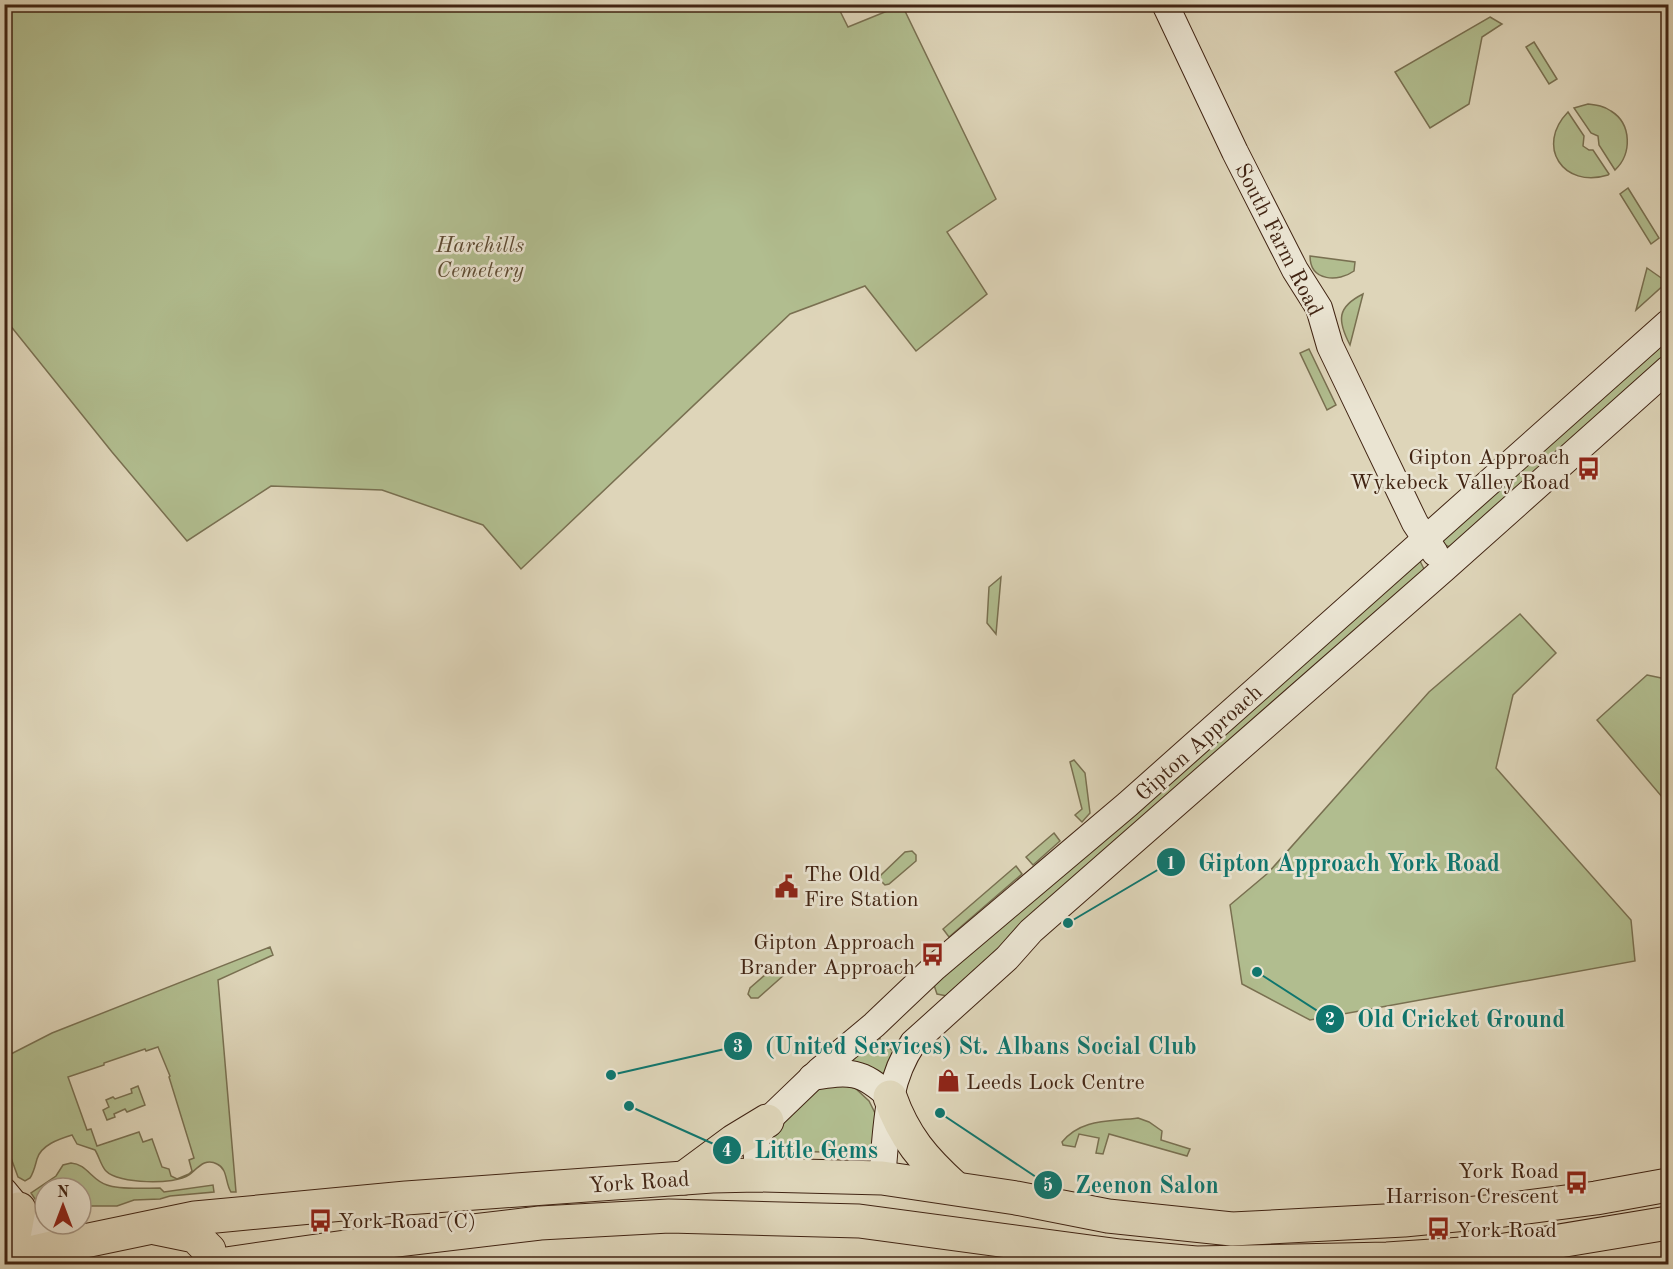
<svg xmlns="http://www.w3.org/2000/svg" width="1673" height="1269" font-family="'Old Standard TT',serif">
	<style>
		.green { fill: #b1bd8f; stroke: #797051; stroke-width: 1.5; fill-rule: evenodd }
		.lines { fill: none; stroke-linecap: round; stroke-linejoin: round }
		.secondary-casing { stroke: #412413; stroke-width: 28 }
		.highway-casing { stroke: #412413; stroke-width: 35 }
		.secondary { stroke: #eae4d2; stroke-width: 26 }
		.highway { stroke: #ded5b9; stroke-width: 33 }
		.labels { text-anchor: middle; stroke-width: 5; stroke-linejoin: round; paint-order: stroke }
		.street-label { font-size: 22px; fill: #412413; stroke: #eae4d2 }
		.park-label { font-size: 22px; font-style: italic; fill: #5d4a32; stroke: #eae4d2 }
		.poi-label { font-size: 22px; fill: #412413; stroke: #eae4d2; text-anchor: start }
		.leader { fill: none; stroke: #0f766e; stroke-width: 2 }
		.callout-dot { fill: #0f766e; stroke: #eae4d2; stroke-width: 2 }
		.mark-label { font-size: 18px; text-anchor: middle; font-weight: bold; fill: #fff }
		.callout-label { font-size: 24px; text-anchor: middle; font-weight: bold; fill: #0f766e; stroke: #eae4d2; stroke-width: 5; stroke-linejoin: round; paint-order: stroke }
	</style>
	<rect width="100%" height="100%" fill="#ded5b9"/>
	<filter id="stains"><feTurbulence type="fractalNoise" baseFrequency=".00333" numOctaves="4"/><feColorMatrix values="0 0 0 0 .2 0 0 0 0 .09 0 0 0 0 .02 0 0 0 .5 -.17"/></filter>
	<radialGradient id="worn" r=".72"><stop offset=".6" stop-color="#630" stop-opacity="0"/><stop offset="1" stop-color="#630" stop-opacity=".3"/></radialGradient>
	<!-- green -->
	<g class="green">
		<path d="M837 5 848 27 902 5 996 199 947 232 987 294 916 351 865 286 790 314 521 569 483 525 382 490 271 486 187 541 112 452 5 319V5Z"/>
		<path d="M1490 17 1502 24 1482 37 1469 104 1430 128 1395 72Z"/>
		<path d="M1534 42 1557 79 1549 84 1526 47Z"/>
		<path d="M1588 104C1597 105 1604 106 1611 111 1632 124 1632 154 1615 170L1599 145 1598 136 1591 133 1574 108Z"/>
		<path d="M1568 112 1584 136 1583 146 1589 150H1593L1609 174 1608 175C1563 189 1535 146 1568 112Z"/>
		<path d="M1628 188 1659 238 1651 244 1620 194Z"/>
		<path d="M1310 256 1355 262 1354 271C1339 282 1310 282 1310 256Z"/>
		<path d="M1647 268 1667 282 1636 310Z"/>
		<path d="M1363 294 1350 345C1337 320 1337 307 1363 294Z"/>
		<path d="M1668 333V361L1452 548 1445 545 1442 539Z"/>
		<path d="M1309 349 1336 405 1327 410 1300 353Z"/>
		<path d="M1420 561 1425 571 947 996 937 994 934 985Z"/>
		<path d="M1001 577 996 634 987 623 989 587Z"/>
		<path d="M1520 614 1556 653 1513 695 1496 768 1631 920 1635 961 1310 1020 1242 984 1230 905 1268 873 1429 692Z"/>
		<path d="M1647 675 1666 679 1668 681V804L1597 720Z"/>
		<path d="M1074 760 1085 773 1090 813 1082 822 1075 815 1082 809 1070 762Z"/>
		<path d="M1054 833 1060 841 1033 865 1026 857Z"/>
		<path d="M912 851 916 855V861L889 884 885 885 879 879 881 875 905 852Z"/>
		<path d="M1016 866 1022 874 949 937 943 929Z"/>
		<path d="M270 947 273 955 218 980 236 1192H231C225 1183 228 1169 217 1164 205 1157 197 1169 189 1175 175 1185 118 1184 106 1171 101 1166 99 1156 95 1150L77 1144 72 1135C59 1139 41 1145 37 1159 35 1166 34 1172 30 1178L25 1181 18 1177 11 1158 5 1151V1057L52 1033ZM158 1047 170 1076 169 1077 194 1158 189 1160 192 1171 189 1174 177 1179 171 1176 169 1169 162 1167 152 1139 143 1142 139 1132 97 1146 91 1129 87 1130 68 1077 104 1065V1063L145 1049 146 1051Z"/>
		<path d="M778 966 784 969V975L758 998H751L748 994 750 988 774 967Z"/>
		<path d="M876 1033 882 1042 894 1052 882 1084 832 1069Z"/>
		<path d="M836 1084 855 1088 869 1101 879 1121 877 1144 866 1153 780 1151 770 1139 773 1123 817 1087Z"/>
		<path d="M138 1086 145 1105 127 1112 125 1109 114 1114 115 1117 107 1120 103 1110 109 1107 106 1100 113 1097 115 1099 132 1093 131 1089Z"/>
		<path d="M1138 1118 1149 1122 1162 1131 1161 1140 1190 1149 1187 1156 1109 1134 1103 1154 1096 1153 1099 1138 1079 1134 1075 1147 1063 1145 1062 1142C1082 1118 1110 1122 1138 1118Z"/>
		<path d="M71 1163C87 1164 92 1181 107 1185 120 1190 145 1188 160 1188L164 1192 213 1185 214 1192 170 1196 160 1199 134 1200 117 1206H86L81 1208V1188H45V1209L41 1208 31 1193 56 1176 63 1165Z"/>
	</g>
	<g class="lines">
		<defs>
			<g id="secondary">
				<path d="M1165 4 1235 152 1295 270 1319 308 1330 346 1415 523 1435 553"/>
				<path d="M812 1077C850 1071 861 1070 890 1097"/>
				<path d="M758 1175 756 1142 759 1134 767 1121 819 1071 874 1025 934 968 1128 804 1668 323"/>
				<path d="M882 1178C887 1131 885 1084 913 1043L1007 958 1031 931 1445 568 1668 369"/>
				<path d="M4 1191 51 1248"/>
			</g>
			<g id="highway">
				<path d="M890 1097C904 1137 924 1160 955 1188"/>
				<path d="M684 1178 734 1141 767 1121"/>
				<path d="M156 1228 195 1236 209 1250 211 1264"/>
				<path d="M4 1255 14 1236 19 1209"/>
				<path d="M4 1259 51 1248 195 1218 406 1198 712 1176 758 1175 882 1178 1016 1198 1108 1216 1232 1229 1404 1220 1497 1211 1596 1198 1668 1185"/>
				<path d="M226 1264 388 1241 540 1223 669 1216 859 1221 1120 1256 1196 1263 1387 1259 1493 1252 1668 1223"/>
			</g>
		</defs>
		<!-- secondary casing -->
		<use href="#secondary" class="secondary-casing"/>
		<!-- highway casing -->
		<use href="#highway" class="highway-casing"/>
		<!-- secondary -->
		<use href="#secondary" class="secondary"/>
		<!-- highway -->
		<use href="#highway" class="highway"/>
	</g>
	<!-- icons -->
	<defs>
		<symbol id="bus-bare" viewBox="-9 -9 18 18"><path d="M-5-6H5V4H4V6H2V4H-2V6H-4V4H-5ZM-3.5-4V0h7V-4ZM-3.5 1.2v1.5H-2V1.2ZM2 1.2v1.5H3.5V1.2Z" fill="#8f2418" stroke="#eae4d2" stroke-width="2.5" paint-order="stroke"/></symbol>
		<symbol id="civic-bare" viewBox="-9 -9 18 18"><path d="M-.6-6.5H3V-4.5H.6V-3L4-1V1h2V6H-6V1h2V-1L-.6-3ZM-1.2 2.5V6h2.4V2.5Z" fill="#8f2418" stroke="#eae4d2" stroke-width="2.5" paint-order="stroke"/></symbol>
		<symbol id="shop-bare" viewBox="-9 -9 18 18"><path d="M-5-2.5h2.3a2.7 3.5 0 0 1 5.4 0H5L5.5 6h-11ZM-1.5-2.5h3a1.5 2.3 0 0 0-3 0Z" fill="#8f2418" stroke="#eae4d2" stroke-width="2.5" paint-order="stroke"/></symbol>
	</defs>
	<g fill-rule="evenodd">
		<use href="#bus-bare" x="1572" y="452" width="33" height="33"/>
		<use href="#civic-bare" x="770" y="870" width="33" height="33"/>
		<use href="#bus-bare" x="916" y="938" width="33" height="33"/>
		<use href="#shop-bare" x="932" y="1064" width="33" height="33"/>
		<use href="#bus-bare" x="1560" y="1166" width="33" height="33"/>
		<use href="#bus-bare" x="304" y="1204" width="33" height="33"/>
		<use href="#bus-bare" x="1422" y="1212" width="33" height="33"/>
	</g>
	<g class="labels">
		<!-- street labels -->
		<g class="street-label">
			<text transform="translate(1280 239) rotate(63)" y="8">South Farm Road</text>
			<text transform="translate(1198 742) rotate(-42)" y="8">Gipton Approach</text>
			<text transform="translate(639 1181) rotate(-4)" y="8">York Road</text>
		</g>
		<!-- park labels -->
		<g class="park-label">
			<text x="480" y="252">Harehills<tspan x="480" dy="25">Cemetery</tspan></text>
		</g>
		<!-- poi labels -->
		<g class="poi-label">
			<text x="1570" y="464" text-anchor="end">Gipton Approach<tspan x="1570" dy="25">Wykebeck Valley Road</tspan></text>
			<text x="804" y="881">The Old<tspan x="804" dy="25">Fire Station</tspan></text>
			<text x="915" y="949" text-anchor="end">Gipton Approach<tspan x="915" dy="25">Brander Approach</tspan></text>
			<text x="966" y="1089">Leeds Lock Centre</text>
			<text x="1559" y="1178" text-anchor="end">York Road<tspan x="1559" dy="25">Harrison Crescent</tspan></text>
			<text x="338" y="1228">York Road (C)</text>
			<text x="1456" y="1237">York Road</text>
		</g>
	</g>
	<!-- callouts -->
	<path class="leader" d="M1068 923L1171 862M1257 972L1330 1019M611 1075L738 1046M629 1106L727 1150M940 1113L1048 1185"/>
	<g class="callout-dot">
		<circle cx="1068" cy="923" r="6"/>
		<circle cx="1257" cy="972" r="6"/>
		<circle cx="611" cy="1075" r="6"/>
		<circle cx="629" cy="1106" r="6"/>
		<circle cx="940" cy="1113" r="6"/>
		<circle cx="1171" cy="862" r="15"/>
		<circle cx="1330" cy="1019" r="15"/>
		<circle cx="738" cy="1046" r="15"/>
		<circle cx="727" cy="1150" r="15"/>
		<circle cx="1048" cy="1185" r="15"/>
	</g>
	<g class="mark-label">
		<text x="1171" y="869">1</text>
		<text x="1330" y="1025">2</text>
		<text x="738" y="1052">3</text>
		<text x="727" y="1156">4</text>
		<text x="1048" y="1191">5</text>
	</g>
	<g class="callout-label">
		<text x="1349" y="871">Gipton Approach York Road</text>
		<text x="1461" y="1027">Old Cricket Ground</text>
		<text x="981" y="1054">(United Services) St. Albans Social Club</text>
		<text x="816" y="1158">Little Gems</text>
		<text x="1147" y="1193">Zeenon Salon</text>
	</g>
	<!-- margin -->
	<rect width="1673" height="1269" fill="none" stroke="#ded5b9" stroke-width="24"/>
	<rect x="6" y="6" width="1661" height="1257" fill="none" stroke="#412413" stroke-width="3"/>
	<rect x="12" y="12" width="1649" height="1245" fill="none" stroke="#412413" stroke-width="1.5"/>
	<!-- north arrow -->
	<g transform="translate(63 1206)"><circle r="28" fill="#eae4d2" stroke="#a69786" stroke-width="1.5"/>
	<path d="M0-4.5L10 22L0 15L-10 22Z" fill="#8f2418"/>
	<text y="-9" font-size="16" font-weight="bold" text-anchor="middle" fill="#412413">N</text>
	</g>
	<rect width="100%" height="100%" filter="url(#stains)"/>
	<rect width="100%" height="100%" fill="url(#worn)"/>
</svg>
